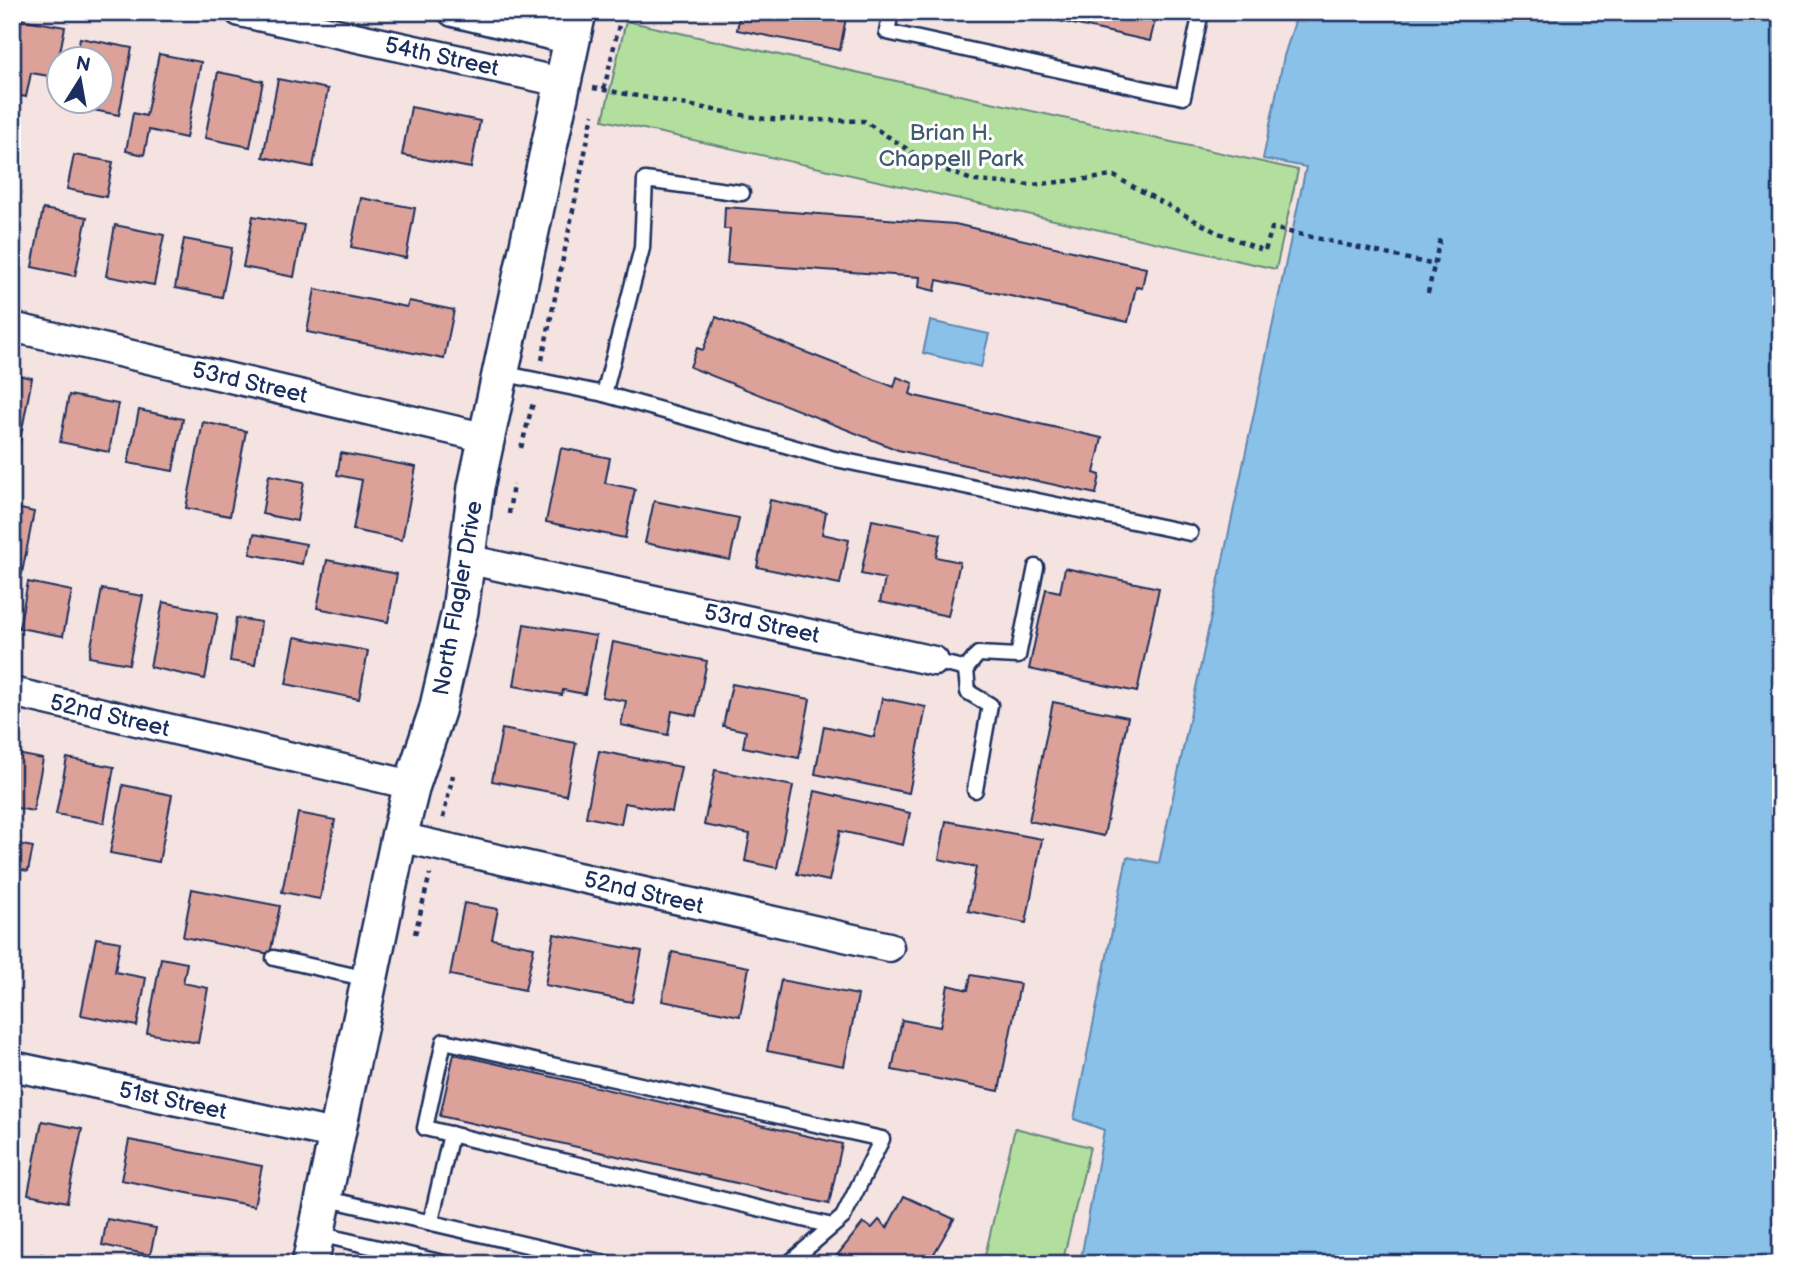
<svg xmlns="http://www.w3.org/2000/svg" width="1793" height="1276" font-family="'Balsamiq Sans',sans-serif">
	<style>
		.green { fill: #b3df9e; stroke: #67877e; stroke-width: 2 }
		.water { fill: #8ac1e8; stroke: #5e87b1; stroke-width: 2 }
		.building { fill: #dca299; stroke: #1b2f5e; stroke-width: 2 }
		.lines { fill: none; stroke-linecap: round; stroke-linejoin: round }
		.service-casing { stroke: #1b2f5e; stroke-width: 19 }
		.minor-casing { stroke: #1b2f5e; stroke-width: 33 }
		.tertiary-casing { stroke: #1b2f5e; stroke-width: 40 }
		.path { stroke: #1b2f5e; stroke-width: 4.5; stroke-dasharray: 5 5; stroke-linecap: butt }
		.service { stroke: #fff; stroke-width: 14 }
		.minor { stroke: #fff; stroke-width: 28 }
		.tertiary { stroke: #fff; stroke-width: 35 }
		.labels { text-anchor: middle; stroke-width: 6; stroke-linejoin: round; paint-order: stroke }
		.street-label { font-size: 23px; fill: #1b2f5e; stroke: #fff }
		.park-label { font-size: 23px; fill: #415b6e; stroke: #fff }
	</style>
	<rect width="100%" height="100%" fill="#f4e3e0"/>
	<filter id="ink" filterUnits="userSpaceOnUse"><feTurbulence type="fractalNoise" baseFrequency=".0143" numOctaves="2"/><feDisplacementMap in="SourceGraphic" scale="14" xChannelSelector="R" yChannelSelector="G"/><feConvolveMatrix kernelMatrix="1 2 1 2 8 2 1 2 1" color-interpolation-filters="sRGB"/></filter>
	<g filter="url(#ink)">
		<!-- green -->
		<g class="green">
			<path d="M626 21 1298 170 1276 269 603 120Z"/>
			<path d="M1015 1128 1090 1147 1062 1264H983Z"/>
		</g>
		<!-- water -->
		<g class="water">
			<path d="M1298 12H1781V1264H1080L1104 1130 1074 1119 1127 857 1159 863 1306 167 1263 159 1284 56Z"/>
			<path d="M930 321 989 334 981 367 923 353Z"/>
		</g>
		<!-- building -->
		<g class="building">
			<path d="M740 12H847L840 50 737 30Z"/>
			<path d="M1019 12H1157L1150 41Z"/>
			<path d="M20 19 65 27 55 77 31 73 26 97 12 94V56Z"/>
			<path d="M80 38 132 48 119 115 67 105 68 102H102V60H76Z"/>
			<path d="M159 54 201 62 186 138 149 130 144 155 126 151 133 113 146 116Z"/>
			<path d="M218 72 263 81 250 147 205 138Z"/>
			<path d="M278 79 328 89 313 167 263 157Z"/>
			<path d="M411 107 480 121 471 168 402 155Z"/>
			<path d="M74 155 113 162 106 197 67 189Z"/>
			<path d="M361 198 415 208 406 258 351 247Z"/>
			<path d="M725 207 955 224 1146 268 1142 288 1136 287 1128 322 937 280 935 291 919 287 920 277 727 263 730 229H724Z"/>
			<path d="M43 209 87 217 75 276 32 267Z"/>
			<path d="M253 216 304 225 294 277 243 267Z"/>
			<path d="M115 225 164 235 154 285 106 276Z"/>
			<path d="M184 239 232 248 222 297 175 288Z"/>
			<path d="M315 289 407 307 409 301 454 310 444 359 307 332Z"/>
			<path d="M716 317 894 387 897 377 913 383 910 394 915 396 1102 438 1094 473 1100 475 1096 494 898 450 690 367 697 348 703 350Z"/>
			<path d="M12 374 32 378 17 456 12 455Z"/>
			<path d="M69 395 118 404 109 452 60 442Z"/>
			<path d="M139 410 183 419 173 471 128 463Z"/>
			<path d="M203 422 246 431 230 516 186 508Z"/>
			<path d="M561 448 610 458 605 483 635 489 625 538 546 522Z"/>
			<path d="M341 453 416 467 402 540 353 530 362 480 337 475Z"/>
			<path d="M269 475 304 482 297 521 262 514Z"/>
			<path d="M770 500 826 512 822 534 849 540 840 584 757 567Z"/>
			<path d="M654 501 739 518 730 560 645 543Z"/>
			<path d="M12 507 34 512 21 578 12 576Z"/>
			<path d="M872 520 941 534 936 557 960 562 948 616 880 602 885 579 861 574Z"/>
			<path d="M254 534 306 544 302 564 250 554Z"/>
			<path d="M327 560 397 574 388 622 317 608Z"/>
			<path d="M1065 568 1159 588 1137 692 1029 669 1046 589 1060 592Z"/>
			<path d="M28 582 72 591 63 636 19 628Z"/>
			<path d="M102 589 143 596 129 664 89 657Z"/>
			<path d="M163 602 218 613 205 679 150 667Z"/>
			<path d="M236 618 261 622 255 665 230 661Z"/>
			<path d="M524 624 596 636 585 694 563 690 562 695 514 686Z"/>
			<path d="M295 637 368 651 359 699 286 684Z"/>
			<path d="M613 642 707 661 696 716 672 711 668 735 621 725 626 701 602 697Z"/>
			<path d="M732 684 810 699 799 758 743 747 746 731 723 726Z"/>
			<path d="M882 698 926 707 909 793 815 774 824 726 874 737Z"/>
			<path d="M1053 702 1128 717 1104 836 1029 821Z"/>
			<path d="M502 729 576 743 566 795 492 781Z"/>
			<path d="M599 751 681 767 672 812 625 803 621 824 586 817Z"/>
			<path d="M12 753 43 759 33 811 12 807Z"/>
			<path d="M67 758 114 767 104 823 56 814Z"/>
			<path d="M715 770 793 786 777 868 745 861 750 834 704 825Z"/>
			<path d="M123 785 172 795 159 862 110 853Z"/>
			<path d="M815 791 910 813 903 845 840 831 829 881 797 874Z"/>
			<path d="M298 813 335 820 320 899 282 892Z"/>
			<path d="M946 821 1042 839 1026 923 968 911 976 867 939 859Z"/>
			<path d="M12 843 33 847 28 871 12 868Z"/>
			<path d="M192 889 280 906 270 954 183 937Z"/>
			<path d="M464 903 498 909 492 939 534 947 525 990 450 975Z"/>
			<path d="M554 934 642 951 632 1002 545 985Z"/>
			<path d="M96 938 120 942 115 972 146 978 137 1026 81 1015Z"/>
			<path d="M672 952 749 967 740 1016 662 1001Z"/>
			<path d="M161 958 187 963 183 983 208 988 198 1043 147 1033Z"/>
			<path d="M971 975 1020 984 999 1091 892 1070 902 1020 940 1027 948 985 968 990Z"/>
			<path d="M781 980 858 995 844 1066 767 1051Z"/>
			<path d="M454 1054 842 1144 829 1204 440 1116Z"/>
			<path d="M42 1121 82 1129 67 1202 28 1194Z"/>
			<path d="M129 1140 262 1166 254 1206 121 1180Z"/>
			<path d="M904 1196 954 1219 928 1264H830L863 1223 872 1228 879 1220 887 1228Z"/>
			<path d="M107 1219 156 1228 150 1255 102 1245Z"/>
			<path d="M41 1254 80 1262 79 1264H39Z"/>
			<path d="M12 1257 21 1258 20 1264H12Z"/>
			<path d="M172 1257 205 1264H171Z"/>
		</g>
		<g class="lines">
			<defs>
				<g id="service">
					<path d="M891 12 887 32 1183 97 1201 12"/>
					<path d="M501 373 604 394 642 248 645 180 742 193"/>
					<path d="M604 394 831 458 1190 533"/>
					<path d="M934 661 966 669 978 654 1018 656 1036 567"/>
					<path d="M966 669 968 692 990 705 975 790"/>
					<path d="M274 958 368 979"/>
					<path d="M324 1198 609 1264"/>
					<path d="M431 1221 451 1134"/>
					<path d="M318 1234 448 1264"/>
					<path d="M788 1264 843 1217 882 1139 444 1041 425 1128 832 1226"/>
				</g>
				<g id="minor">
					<path d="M240 12 561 82"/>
					<path d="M453 12 571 40"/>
					<path d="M12 327 487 438"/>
					<path d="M466 559 934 661"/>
					<path d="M12 692 412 785"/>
					<path d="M399 837 889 947"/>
					<path d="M12 1066 334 1134"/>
				</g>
				<path id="tertiary" d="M310 1264 399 837 412 785 437 711 460 611 476 487 578 12"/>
			</defs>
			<!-- service casing -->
			<use href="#service" class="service-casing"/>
			<!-- minor casing -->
			<use href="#minor" class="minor-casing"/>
			<!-- tertiary casing -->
			<use href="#tertiary" class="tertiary-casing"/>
			<!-- path -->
			<g class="path">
				<path d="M593 88 765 119 864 121 932 165 975 181 1032 185 1114 176 1216 232 1265 251 1272 228 1435 265"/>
				<path d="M604 89 622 12"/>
				<path d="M1428 293 1440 239"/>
				<path d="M542 360 593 114"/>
				<path d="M521 448 533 403"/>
				<path d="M509 514 513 484"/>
				<path d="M443 818 453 775"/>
				<path d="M415 934 430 874"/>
			</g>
			<!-- service -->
			<use href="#service" class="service"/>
			<!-- minor -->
			<use href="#minor" class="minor"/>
			<!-- tertiary -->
			<use href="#tertiary" class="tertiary"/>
		</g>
	</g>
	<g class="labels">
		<!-- street labels -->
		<g class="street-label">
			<text transform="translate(442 56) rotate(12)" y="8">54th Street</text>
			<text transform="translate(250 382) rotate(13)" y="8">53rd Street</text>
			<text transform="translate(457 598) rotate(-80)" y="8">North Flagler Drive</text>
			<text transform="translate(762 623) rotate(12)" y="8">53rd Street</text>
			<text transform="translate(110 715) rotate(13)" y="8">52nd Street</text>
			<text transform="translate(644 892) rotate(13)" y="8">52nd Street</text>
			<text transform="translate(173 1100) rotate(12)" y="8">51st Street</text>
		</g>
		<!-- park labels -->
		<g class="park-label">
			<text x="951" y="140">Brian H.<tspan x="951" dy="26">Chappell Park</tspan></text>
		</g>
	</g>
	<!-- margin -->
	<rect width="1793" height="1276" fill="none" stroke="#fff" stroke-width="42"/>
	<rect x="21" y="21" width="1751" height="1234" fill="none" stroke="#1b2f5e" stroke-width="2.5" filter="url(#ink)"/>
	<!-- north arrow -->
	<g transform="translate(80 80) rotate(11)"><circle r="33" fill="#ffffff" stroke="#a4acbf" stroke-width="2"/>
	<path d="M0-5L12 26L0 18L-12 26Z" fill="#1b2f5e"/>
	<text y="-10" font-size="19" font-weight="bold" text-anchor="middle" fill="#1b2f5e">N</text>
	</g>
</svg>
